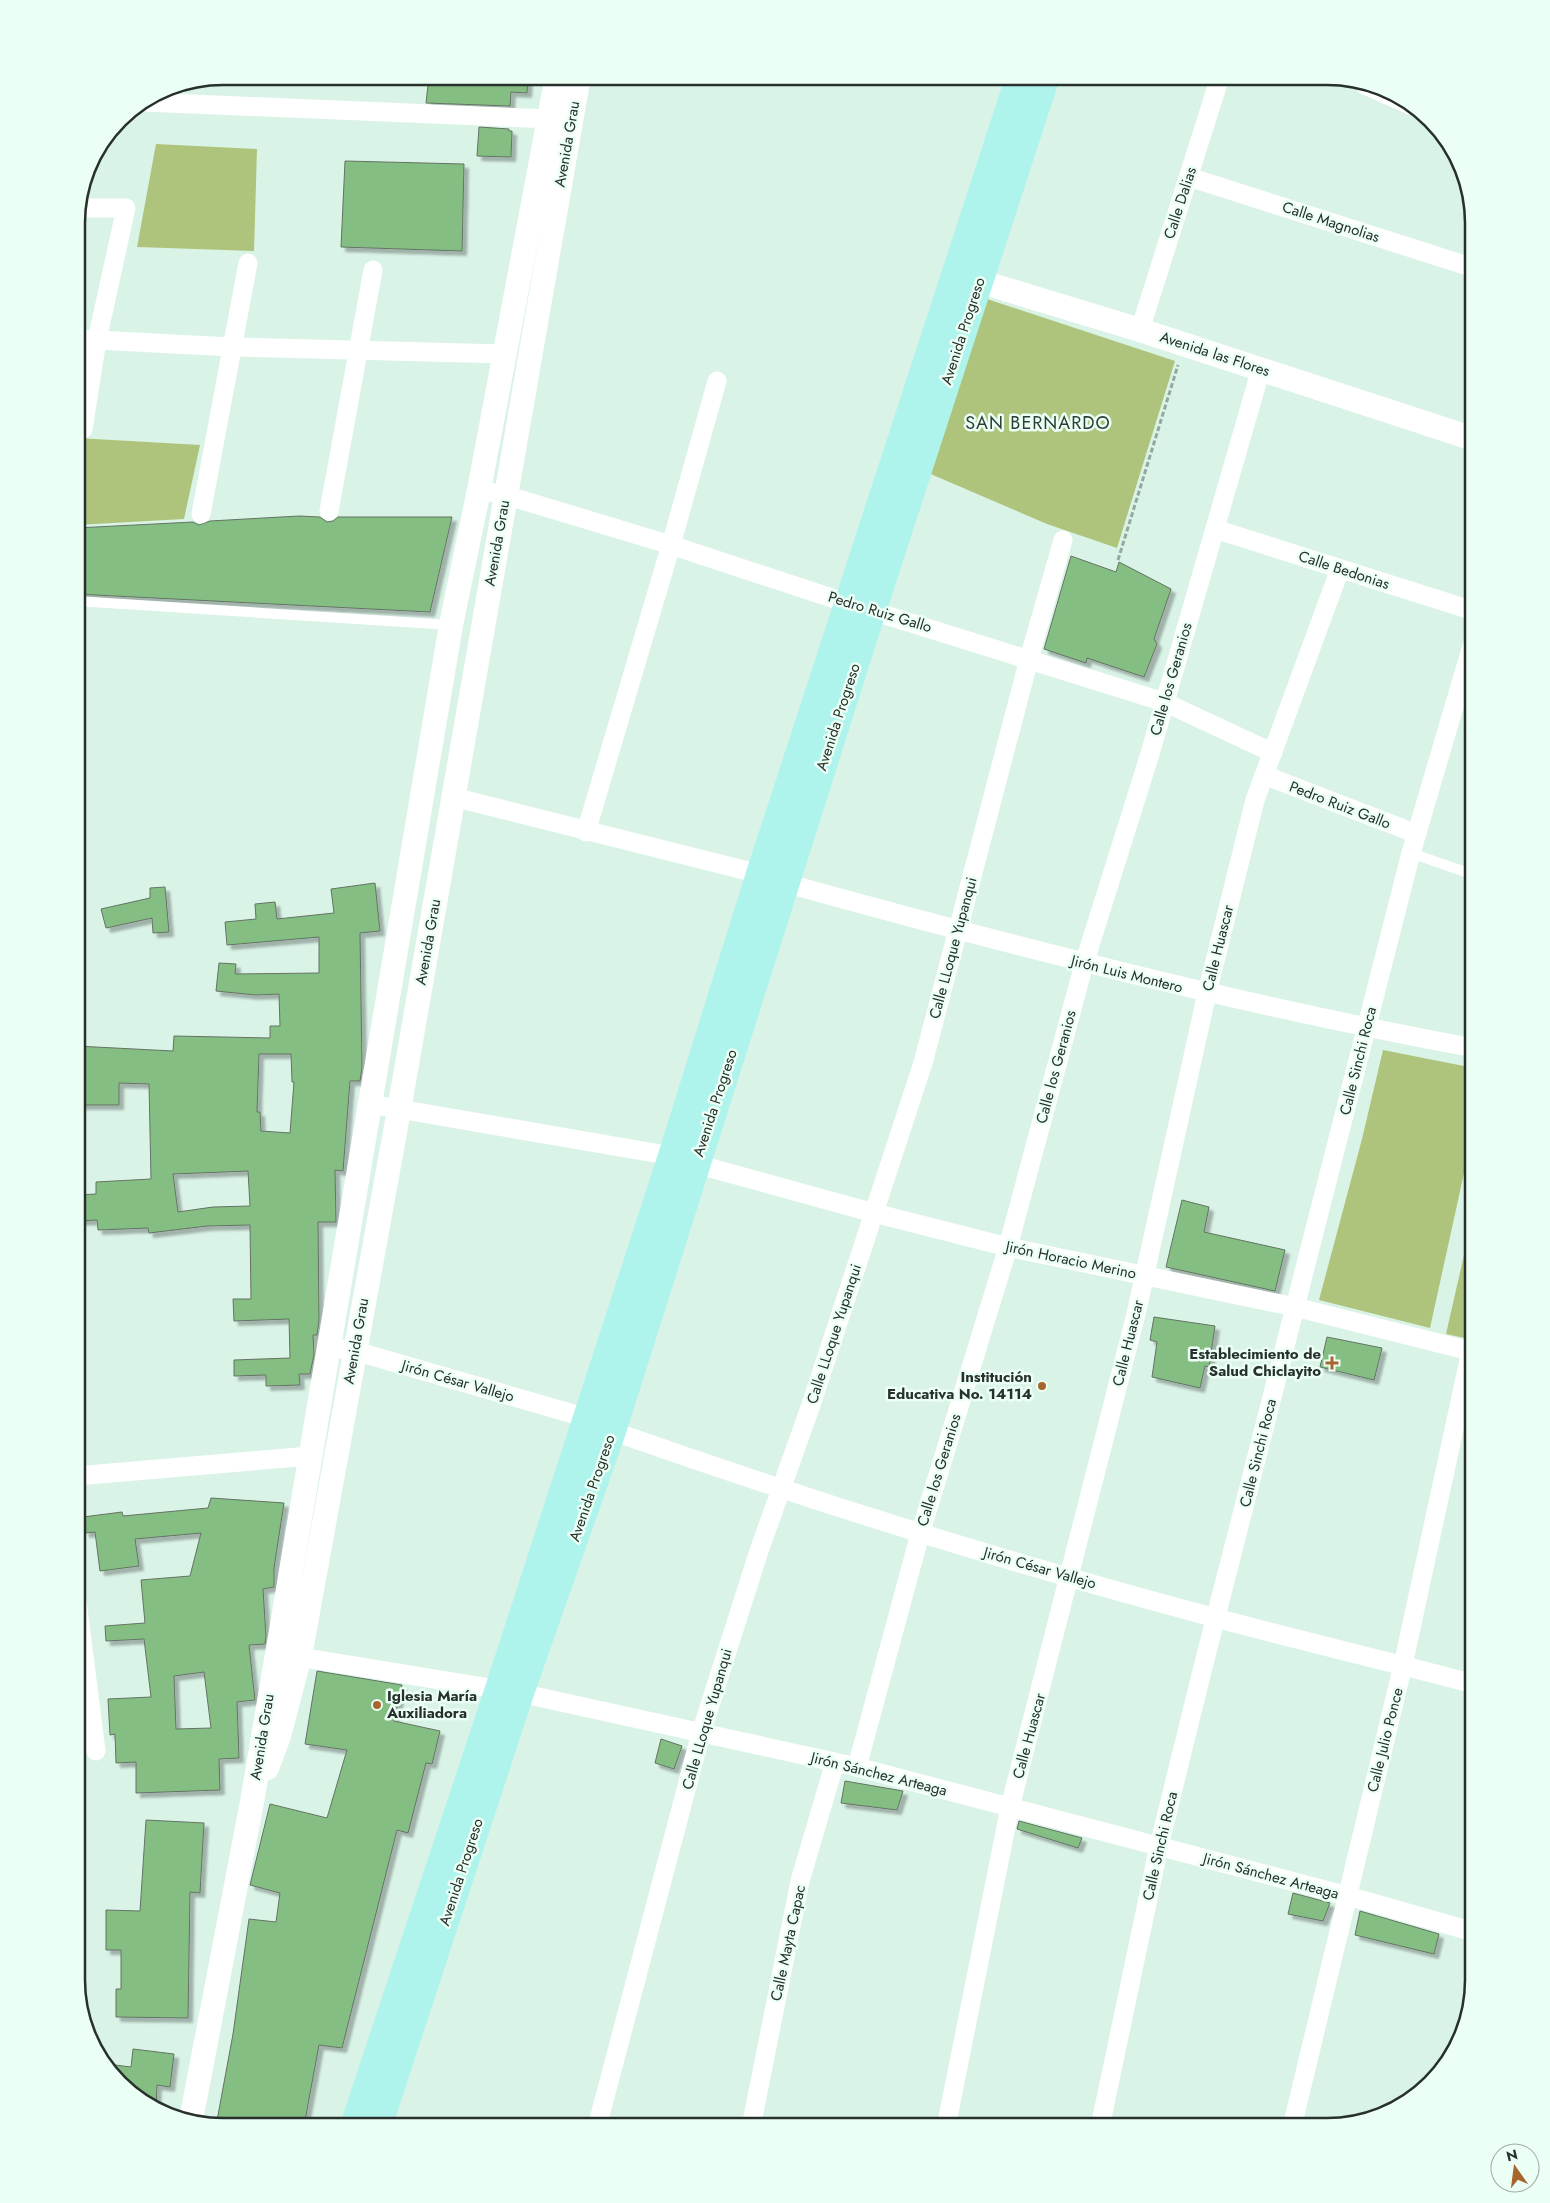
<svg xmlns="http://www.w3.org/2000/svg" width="1550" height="2203" font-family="Jost,sans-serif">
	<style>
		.green { fill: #aec47c }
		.building { fill: #84be83; stroke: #647363; fill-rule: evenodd; filter: url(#shadow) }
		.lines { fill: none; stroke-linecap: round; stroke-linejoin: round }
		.path { stroke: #95a89f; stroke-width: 3; stroke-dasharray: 5 2.5; stroke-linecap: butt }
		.service { stroke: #fff; stroke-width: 10 }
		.minor { stroke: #fff; stroke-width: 19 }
		.tertiary { stroke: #fff; stroke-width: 24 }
		.primary { stroke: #aef3ec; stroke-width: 28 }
		.poi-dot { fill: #a6662e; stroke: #ebfff5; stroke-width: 2 }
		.labels { text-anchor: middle; stroke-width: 5; stroke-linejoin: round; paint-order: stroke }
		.street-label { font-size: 15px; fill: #27302c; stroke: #ebfff5 }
		.poi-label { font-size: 15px; font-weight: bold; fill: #27302c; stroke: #ebfff5; text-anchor: end }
		.quarter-label { font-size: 18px; letter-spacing: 1px; fill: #2b3f36; stroke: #ebfff5 }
		.rim { fill: none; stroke: #27302c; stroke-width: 2.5 }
	</style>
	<defs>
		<filter id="shadow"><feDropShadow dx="4.5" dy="4.5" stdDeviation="1" flood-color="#0004"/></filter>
	</defs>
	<rect width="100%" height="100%" fill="#daf3e7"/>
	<!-- green -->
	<g class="green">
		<path d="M156 144 257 149 254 251 137 247Z"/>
		<path d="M984 298 1175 361 1117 548 1047 524 926 472Z"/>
		<path d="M77 438 200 445 184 519 77 525Z"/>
		<path d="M1383 1050 1474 1068V1165L1466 1164 1430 1328 1319 1300 1362 1139Z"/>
		<path d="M1474 1211V1340L1446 1334Z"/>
	</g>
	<!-- building -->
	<g class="building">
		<path d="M429 76H528L527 93 511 92 510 106 426 103Z"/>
		<path d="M479 127 509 129V131H512L511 157 477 156Z"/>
		<path d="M345 161 464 164 462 251 341 247Z"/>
		<path d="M299 516 320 517 327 522 333 521 338 517H452L430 612 76 594V528L193 522 199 525 210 521Z"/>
		<path d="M1071 556 1116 572 1119 562 1171 589 1154 639 1157 644 1144 677 1087 658 1086 663 1044 649Z"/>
		<path d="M375 883 380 931 360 933 362 1067 360 1081H350L343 1171 335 1170 336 1222H318L319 1320 317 1335H313L314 1355 310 1374H299L300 1385 266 1386V1375L234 1376V1360L290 1358 289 1319 234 1321 233 1299H251L250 1225 207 1226 149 1233 148 1228 98 1230 97 1220 76 1221V1195L96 1194V1182L151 1179 149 1084 119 1083V1105H76V1046L173 1051 174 1036 270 1038V1026H280L279 994 256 995 216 991 219 963 236 964 235 974 319 973V937L227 945 225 922 256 919 255 904 275 902 277 919 334 913 331 889ZM259 1054H291L292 1082H294L290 1133 261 1131 260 1112H257ZM248 1171 250 1206 213 1207 178 1212 173 1174Z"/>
		<path d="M165 887 169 932 153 933 152 918 106 928 101 909 150 898V888Z"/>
		<path d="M1182 1200 1209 1207 1204 1232 1285 1250 1275 1291 1166 1267Z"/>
		<path d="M1154 1317 1215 1326 1209 1367 1205 1366 1200 1388 1152 1377 1157 1342 1150 1340Z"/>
		<path d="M1327 1337 1382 1348 1374 1380 1320 1367Z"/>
		<path d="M211 1498 284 1503 274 1568V1587L263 1589 266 1636 265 1644 249 1645 255 1700 237 1702 239 1758 219 1759 220 1790 136 1793V1762L116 1763 115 1734 110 1735 108 1699 151 1697 144 1639 106 1641 105 1626 145 1623 141 1580 190 1576 201 1533 135 1539 139 1566 100 1571 95 1532 85 1533 83 1517 122 1512 123 1516 208 1508ZM204 1672 211 1728 176 1729 174 1676Z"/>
		<path d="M317 1671 402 1685 394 1721 440 1731 432 1764 426 1763 408 1833 397 1830 342 2048 319 2045 304 2126H216L233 2034 249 1919 276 1922 280 1893 250 1885 270 1804 327 1818 347 1750 305 1744Z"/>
		<path d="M661 1739 682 1746 674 1769 655 1763Z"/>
		<path d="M845 1781 903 1791 897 1810 841 1803Z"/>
		<path d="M146 1820 204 1823 200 1893 190 1892 188 2018 116 2017V1989H121V1950H106V1910L140 1911Z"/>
		<path d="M1019 1821 1082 1838 1078 1848 1017 1829Z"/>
		<path d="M1293 1893 1330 1903 1323 1921 1288 1914Z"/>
		<path d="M1360 1911 1439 1934 1434 1954 1355 1935Z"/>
		<path d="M133 2049 174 2054 170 2087 157 2085 156 2109 149 2107 107 2064 131 2067Z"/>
	</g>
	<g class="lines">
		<!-- path -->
		<path class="path" d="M1118 560 1178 365"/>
		<!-- service -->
		<g class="service">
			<path d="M76 601 451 625"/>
			<path d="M1411 853 1474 875"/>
			<path d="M1472 1256 1474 1249"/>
		</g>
		<!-- minor -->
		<g class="minor">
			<path d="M1365 85 1410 105"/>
			<path d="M145 102 549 119"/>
			<path d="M1189 177 1474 268"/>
			<path d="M78 208H126L97 340 83 429"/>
			<path d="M1140 330 1220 77"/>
			<path d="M77 339 232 347 505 354"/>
			<path d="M479 490 505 495 671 545 847 603 1164 702 1273 753"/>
			<path d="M329 511 373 270"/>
			<path d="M201 514 248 263"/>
			<path d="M1215 529 1474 611"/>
			<path d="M1264 775 1417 834"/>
			<path d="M453 797 760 874"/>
			<path d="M586 832 671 545 717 381"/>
			<path d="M785 883C1013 946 1241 1005 1474 1048"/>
			<path d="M370 1104 672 1156 696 1164 874 1213 1008 1247 1295 1307 1474 1352"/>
			<path d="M328 1347 355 1351 587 1418"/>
			<path d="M612 1431C811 1501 1012 1564 1216 1618 1301 1641 1388 1661 1474 1684"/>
			<path d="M76 1476 310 1456"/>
			<path d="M76 1593 96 1751"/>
			<path d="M287 1655 520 1693 857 1767 1348 1896 1474 1932"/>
			<path d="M857 1767 920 1534 1008 1247 1084 964 1149 757 1261 369"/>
			<path d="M597 2127 701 1733 759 1551 812 1402 923 1063 1029 659 1063 540"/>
			<path d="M751 2127 800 1881 835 1762"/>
			<path d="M946 2127 1010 1807 1136 1314 1207 993 1255 800 1340 569"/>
			<path d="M1100 2127 1159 1846 1201 1675 1411 853 1474 639"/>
			<path d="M1292 2127 1403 1665 1471 1351"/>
		</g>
		<!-- tertiary -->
		<g class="tertiary">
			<path d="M962 276 1140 330 1474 439"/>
			<path d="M267 1768 279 1736 300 1656 399 1110 579 76"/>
			<path d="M191 2120 252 1802 451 625 479 490 557 76"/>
		</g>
		<!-- primary -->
		<g class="primary">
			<path d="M354 2126 499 1689 672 1156 760 874 1020 76"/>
			<path d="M378 2126 520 1693 612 1431 862 642 1046 76"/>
		</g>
	</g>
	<!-- markers -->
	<g class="poi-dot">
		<path d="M1329.5 1355.5h5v5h5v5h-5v5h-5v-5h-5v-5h5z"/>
		<circle cx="1042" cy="1386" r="5"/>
		<circle cx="377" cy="1705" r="5"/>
	</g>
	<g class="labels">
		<!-- street labels -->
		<g class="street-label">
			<text transform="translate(567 144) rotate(-80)" y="5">Avenida Grau</text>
			<text transform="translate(1180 203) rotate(-72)" y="5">Calle Dalias</text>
			<text transform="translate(1331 222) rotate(18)" y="5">Calle Magnolias</text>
			<text transform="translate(963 331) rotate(-72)" y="5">Avenida Progreso</text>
			<text transform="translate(1215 354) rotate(18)" y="5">Avenida las Flores</text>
			<text transform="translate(497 543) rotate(-80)" y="5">Avenida Grau</text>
			<text transform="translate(1344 570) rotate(18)" y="5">Calle Bedonias</text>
			<text transform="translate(880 612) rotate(17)" y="5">Pedro Ruiz Gallo</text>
			<text transform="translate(1171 679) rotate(-74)" y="5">Calle los Geranios</text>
			<text transform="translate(838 717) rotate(-72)" y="5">Avenida Progreso</text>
			<text transform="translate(1340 805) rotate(21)" y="5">Pedro Ruiz Gallo</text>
			<text transform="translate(428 942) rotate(-80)" y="5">Avenida Grau</text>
			<text transform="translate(953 948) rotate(-75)" y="5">Calle LLoque Yupanqui</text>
			<text transform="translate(1218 948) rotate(-76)" y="5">Calle Huascar</text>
			<text transform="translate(1127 974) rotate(14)" y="5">Jirón Luis Montero</text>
			<text transform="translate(1358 1061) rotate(-76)" y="5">Calle Sinchi Roca</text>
			<text transform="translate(1056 1067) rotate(-75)" y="5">Calle los Geranios</text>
			<text transform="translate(715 1103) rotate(-72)" y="5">Avenida Progreso</text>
			<text transform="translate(1071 1260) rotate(12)" y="5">Jirón Horacio Merino</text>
			<text transform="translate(834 1334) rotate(-72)" y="5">Calle LLoque Yupanqui</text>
			<text transform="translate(356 1341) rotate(-80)" y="5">Avenida Grau</text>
			<text transform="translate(1128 1343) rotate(-76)" y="5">Calle Huascar</text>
			<text transform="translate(458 1381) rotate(16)" y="5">Jirón César Vallejo</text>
			<text transform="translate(1258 1453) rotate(-76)" y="5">Calle Sinchi Roca</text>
			<text transform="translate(939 1470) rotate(-73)" y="5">Calle los Geranios</text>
			<text transform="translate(592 1488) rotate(-71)" y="5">Avenida Progreso</text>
			<text transform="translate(1040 1568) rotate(16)" y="5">Jirón César Vallejo</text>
			<text transform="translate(707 1719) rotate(-74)" y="5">Calle LLoque Yupanqui</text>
			<text transform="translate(1029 1736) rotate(-75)" y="5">Calle Huascar</text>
			<text transform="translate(262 1737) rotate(-81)" y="5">Avenida Grau</text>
			<text transform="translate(1385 1740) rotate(-76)" y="5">Calle Julio Ponce</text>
			<text transform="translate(879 1774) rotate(14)" y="5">Jirón Sánchez Arteaga</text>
			<text transform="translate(1160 1846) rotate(-77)" y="5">Calle Sinchi Roca</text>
			<text transform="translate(461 1872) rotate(-72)" y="5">Avenida Progreso</text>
			<text transform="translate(1271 1876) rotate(15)" y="5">Jirón Sánchez Arteaga</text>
			<text transform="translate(788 1943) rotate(-78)" y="5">Calle Mayta Capac</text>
		</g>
		<!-- poi labels -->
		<g class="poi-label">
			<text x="1321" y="1359">Establecimiento de<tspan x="1321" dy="17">Salud Chiclayito</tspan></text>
			<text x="1032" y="1382">Institución<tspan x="1032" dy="17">Educativa No. 14114</tspan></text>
			<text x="387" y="1701" text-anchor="start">Iglesia María<tspan x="387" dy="17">Auxiliadora</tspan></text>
		</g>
		<!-- quarter labels -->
		<g class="quarter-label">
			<text x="1038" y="429">SAN BERNARDO</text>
		</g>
	</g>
	<!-- crop -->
	<path d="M0 0H1550V2203H0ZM223 85H1327A138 138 0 0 1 1465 223V1980A138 138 0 0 1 1327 2118H223A138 138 0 0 1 85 1980V223A138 138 0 0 1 223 85Z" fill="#ebfff5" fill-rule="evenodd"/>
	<path class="rim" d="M223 85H1327A138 138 0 0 1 1465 223V1980A138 138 0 0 1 1327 2118H223A138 138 0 0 1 85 1980V223A138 138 0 0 1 223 85Z"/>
	<!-- north arrow -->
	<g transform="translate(1515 2168) rotate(346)"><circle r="24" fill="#ebfff5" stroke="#9daca5"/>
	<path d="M0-4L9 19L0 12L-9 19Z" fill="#a6662e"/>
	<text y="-8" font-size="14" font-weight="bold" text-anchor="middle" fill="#27302c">N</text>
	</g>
</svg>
